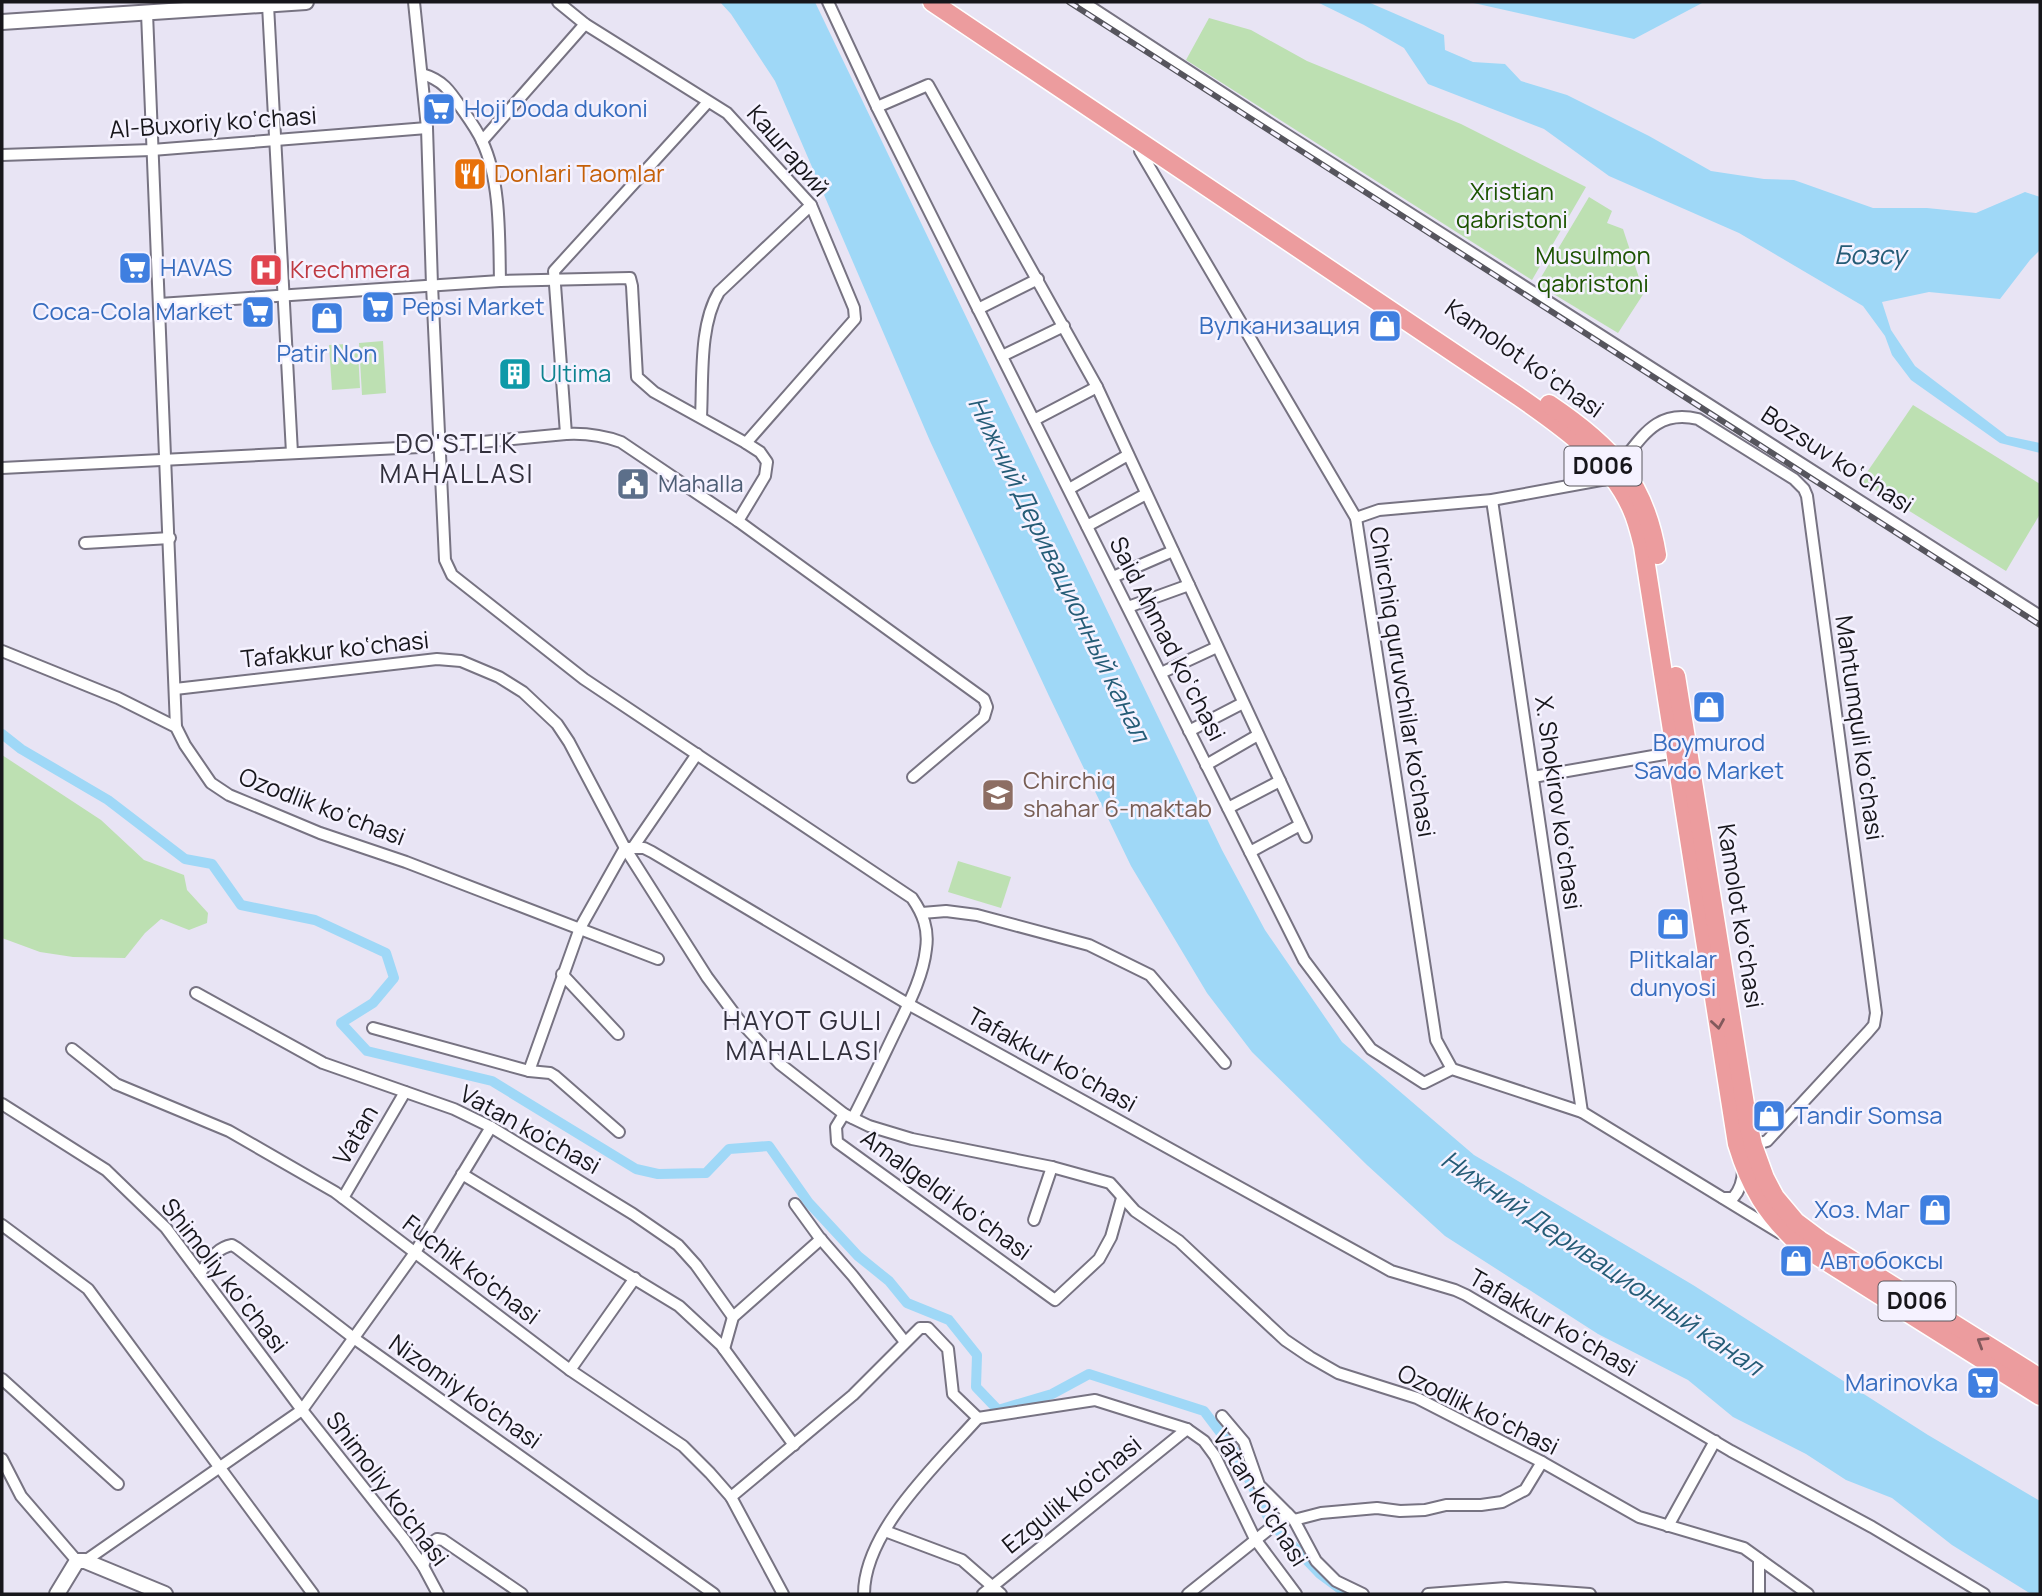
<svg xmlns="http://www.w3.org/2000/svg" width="2042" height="1596" font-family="Manrope,sans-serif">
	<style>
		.green { fill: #bde0b2 }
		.water { fill: #9fd8f7 }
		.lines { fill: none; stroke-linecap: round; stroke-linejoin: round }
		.canal { stroke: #9fd8f7; stroke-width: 10 }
		.minor-casing { stroke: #777382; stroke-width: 14 }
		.tertiary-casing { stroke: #777382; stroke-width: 18 }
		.primary-casing { stroke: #fff; stroke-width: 21 }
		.minor { stroke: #fff; stroke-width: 10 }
		.tertiary { stroke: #fff; stroke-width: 14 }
		.primary { stroke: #ec9c9e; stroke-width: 18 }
		.rail-casing { stroke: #56555d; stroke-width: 6 }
		.rail { stroke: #f5f2ff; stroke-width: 3.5; stroke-dasharray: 10; stroke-linecap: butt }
		.oneway { stroke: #82595c }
		.labels { text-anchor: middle; stroke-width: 5; stroke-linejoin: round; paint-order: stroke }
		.shield { fill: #f5f2ff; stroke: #5a585f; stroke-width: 2 }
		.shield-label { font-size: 23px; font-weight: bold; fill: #17161b }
		.shop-label { font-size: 24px; fill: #366cbe; stroke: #f5f2ff; text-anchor: start }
		.street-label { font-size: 24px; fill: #17161b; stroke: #f5f2ff }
		.food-label { font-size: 24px; fill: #c56008; stroke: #f5f2ff; text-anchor: start }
		.park-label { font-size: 24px; fill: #1c5301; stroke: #f5f2ff }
		.health-label { font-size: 24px; fill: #be3a42; stroke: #f5f2ff; text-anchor: start }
		.culture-label { font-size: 24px; fill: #0d838f; stroke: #f5f2ff; text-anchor: start }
		.service-label { font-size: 24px; fill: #4e5e75; stroke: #f5f2ff; text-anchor: start }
		.education-label { font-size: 24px; fill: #785e54; stroke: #f5f2ff; text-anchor: start }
		.water-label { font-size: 26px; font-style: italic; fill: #255c77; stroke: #f5f2ff }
		.neighbourhood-label { font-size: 26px; letter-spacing: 2px; fill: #32303c; stroke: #f5f2ff }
	</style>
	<rect width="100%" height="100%" fill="#e8e4f4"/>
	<!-- green -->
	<g class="green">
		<path d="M1209 18 1251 30 1307 61 1461 124 1586 187 1532 280 1186 60Z"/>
		<path d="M1589 197 1612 211 1607 223 1623 229 1644 293 1618 333 1537 284Z"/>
		<path d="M383 341 386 393 362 395 359 343Z"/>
		<path d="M347 344 348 352H358L360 388 332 390 329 345Z"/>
		<path d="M1913 405 2040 484V514L2006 571 1861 481Z"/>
		<path d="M2 755 101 820 144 860 184 875 187 890 208 913 207 923 189 930 161 919 145 933 125 958 73 957 40 952 2 938Z"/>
		<path d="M958 861 1011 877 1001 908 948 892Z"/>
	</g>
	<!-- water -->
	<g class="water">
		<path d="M720 2H815L1222 850 1265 930 1342 1042 1474 1155 1693 1285 1928 1435 2040 1501V1594H2031L1952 1545 1892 1498 1846 1480 1806 1454 1733 1417 1688 1380 1598 1334 1445 1236 1367 1165 1252 1052 1207 993 1131 866 1049 696 930 441 775 81 731 14Z"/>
		<path d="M1317 2H1368L1444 35 1445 50 1473 62 1505 64 1521 81 1567 95 1649 136 1711 171 1764 179 1794 180 1873 208H1927L1976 213 2025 192 2040 197V250L2030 260 2000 299 1929 292 1882 302 1891 330 1915 366 2007 436 2040 443V453L2000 443 1911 380 1892 355 1885 336 1863 306 1739 233 1609 176 1544 129 1428 84 1404 48 1364 25Z"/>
		<path d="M1469 2H1704L1634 39Z"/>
	</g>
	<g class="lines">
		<!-- canal -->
		<g class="canal">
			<path d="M2 734 21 749 108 800 185 859 212 864 241 905 315 920 386 953 394 978 373 1003 341 1023 367 1051 492 1081 636 1169 658 1174 706 1173 729 1149 769 1146 809 1203 858 1256 889 1281 907 1303 949 1320 977 1355 976 1387 998 1410 1052 1394 1089 1374 1204 1411 1235 1452 1269 1519"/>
			<path d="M1279 1531 1320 1574 1347 1594"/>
		</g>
		<defs>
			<g id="minor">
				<path d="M414 2 427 128 432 285 445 560 452 575 584 679 912 898C923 914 929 929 926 949 923 977 908 1005 896 1030 882 1059 868 1089 853 1118"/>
				<path d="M558 2 585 24 727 113 811 205 854 308 855 319 746 443"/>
				<path d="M828 2 877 107 1304 960 1371 1049 1424 1083 1452 1069 1582 1112 1780 1233"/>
				<path d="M1083 2 1273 126 2040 616"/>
				<path d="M268 5 292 453"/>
				<path d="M147 13 176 727"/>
				<path d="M422 74C443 80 450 91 462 109 469 119 477 130 482 141 501 181 499 238 500 281"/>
				<path d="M877 107 928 85 1097 387 1306 837"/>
				<path d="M482 141 585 24"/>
				<path d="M1141 143 1140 151 1356 518 1436 1040 1452 1069"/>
				<path d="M2 155 152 150 427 128"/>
				<path d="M159 304 500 281 630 278 632 286 637 377 654 392 746 443 760 452 767 462 765 476 738 521"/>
				<path d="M978 309 1038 279"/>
				<path d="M1002 356 1064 326"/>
				<path d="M701 417C703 378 699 325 719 292L811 205"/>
				<path d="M1034 420 1097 387"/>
				<path d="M566 434 554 271 708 102"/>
				<path d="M1620 464C1643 436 1657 409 1698 419L1794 479 1804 489 1807 496 1876 1013 1874 1025 1868 1032 1767 1141 1753 1145"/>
				<path d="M2 468 440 446 566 434C585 433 602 435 621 442L738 521 984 699 987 707 984 717 913 777"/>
				<path d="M1069 489 1128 455"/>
				<path d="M1492 500 1582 1112"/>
				<path d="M1356 518 1379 510 1492 500 1612 478"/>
				<path d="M1087 526 1146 494"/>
				<path d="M85 543 170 538"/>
				<path d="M1113 577 1173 551"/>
				<path d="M1128 607 1189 585"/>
				<path d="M2 651 118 698 176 727 185 745 211 783 229 795 320 833 406 862 658 959"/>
				<path d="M1161 673 1217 647"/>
				<path d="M175 689 437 659 461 661 499 677 523 692 557 724 569 742 625 848 707 977 739 1020 780 1064 844 1114 869 1126 912 1139 1052 1167 1110 1183 1135 1211 1179 1241 1285 1340 1310 1357 1338 1373 1417 1398 1542 1462 1639 1517 1744 1548 1808 1594"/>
				<path d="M1189 731 1243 703"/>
				<path d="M1206 765 1258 735"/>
				<path d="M1533 777 1676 752"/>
				<path d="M1228 808 1280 781"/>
				<path d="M634 846 697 754"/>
				<path d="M625 848H644L652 852 908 1004 1391 1271 1455 1290 1466 1295 1731 1451 1872 1527 1984 1594"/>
				<path d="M1250 852 1300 825"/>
				<path d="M922 913 946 911 977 915 1089 945 1150 975 1225 1063"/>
				<path d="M562 974 618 1034"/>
				<path d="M196 993 323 1063 454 1109 491 1127 633 1214 678 1245 696 1265 733 1317"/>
				<path d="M373 1028 529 1071 550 1073 555 1076 619 1132"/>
				<path d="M72 1049 116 1084 229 1131 335 1192 570 1370 683 1446 710 1473 731 1497 783 1594"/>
				<path d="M529 1071 580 928 625 848"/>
				<path d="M2 1104 106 1170 166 1228 302 1410 404 1539 423 1566 438 1594"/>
				<path d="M844 1114 836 1127 837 1142 1055 1300 1099 1259 1111 1237 1122 1198"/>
				<path d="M462 1174 679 1306 721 1345 794 1445"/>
				<path d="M343 1198 405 1092"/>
				<path d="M1723 1198H1733C1741 1189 1743 1180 1743 1169"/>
				<path d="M795 1204 819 1237 853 1276 905 1342"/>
				<path d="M1034 1220 1052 1167"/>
				<path d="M2 1225 88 1289 313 1594"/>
				<path d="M200 1273C210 1260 216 1248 232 1245L237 1248 355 1339 714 1594"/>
				<path d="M724 1349 733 1317 821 1239"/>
				<path d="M570 1370 635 1278"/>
				<path d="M2 1379 118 1484"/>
				<path d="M1222 1416 1244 1442 1259 1485 1294 1520 1316 1561 1336 1581 1363 1594"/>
				<path d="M978 1418 1095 1400 1187 1429 1204 1441 1215 1456 1255 1539 1296 1594"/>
				<path d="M2 1459 21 1496 77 1561"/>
				<path d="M731 1497 853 1395 920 1328H928L948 1349 953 1394 978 1418"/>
				<path d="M1294 1520 1321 1513 1377 1508 1400 1511 1425 1510 1446 1505H1481L1502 1502 1525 1490 1542 1462"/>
				<path d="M1668 1526 1715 1441"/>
				<path d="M885 1531 962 1560 1001 1594"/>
				<path d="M1759 1559V1594"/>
				<path d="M85 1561 302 1410 414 1254 491 1127"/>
				<path d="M423 1566 431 1543 437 1539 443 1540 522 1594"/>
				<path d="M864 1594C864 1531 938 1463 978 1418"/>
				<path d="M983 1594 1187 1429"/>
				<path d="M1188 1594 1288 1514"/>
				<path d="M1428 1594 1506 1588 1590 1594"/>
			</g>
			<g id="tertiary">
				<path d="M2 22 306 2"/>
				<path d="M57 1594 77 1561H85L165 1594"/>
			</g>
			<g id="primary">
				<path d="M932 2 1518 396C1561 426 1611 460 1632 510 1637 521 1640 534 1643 546L1737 1144C1750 1187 1766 1214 1800 1245L2040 1396"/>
				<path d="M1549 404C1610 445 1645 480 1657 555"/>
				<path d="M1676 676 1748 1123 1753 1145 1765 1178 1775 1197 1796 1222 1820 1240 2040 1378"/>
			</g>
		</defs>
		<!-- minor casing -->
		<use href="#minor" class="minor-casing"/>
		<!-- tertiary casing -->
		<use href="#tertiary" class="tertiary-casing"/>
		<!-- primary casing -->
		<use href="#primary" class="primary-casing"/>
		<!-- minor -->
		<use href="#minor" class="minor"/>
		<!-- tertiary -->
		<use href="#tertiary" class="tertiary"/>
		<!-- primary -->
		<use href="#primary" class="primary"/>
		<defs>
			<path id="rail" d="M1069 2 2040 625"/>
		</defs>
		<!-- rail casing -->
		<use href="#rail" class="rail-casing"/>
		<!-- rail -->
		<use href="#rail" class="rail"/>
	</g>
	<!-- one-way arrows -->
	<defs><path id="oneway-chevron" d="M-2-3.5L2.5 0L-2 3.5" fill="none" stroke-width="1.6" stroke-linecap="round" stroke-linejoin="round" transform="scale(1.75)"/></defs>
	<g class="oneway">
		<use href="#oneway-chevron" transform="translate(1718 1024) rotate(81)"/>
		<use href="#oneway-chevron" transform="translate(1982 1342) rotate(-148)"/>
	</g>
	<!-- icons -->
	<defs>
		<symbol id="supermarket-square" viewBox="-11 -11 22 22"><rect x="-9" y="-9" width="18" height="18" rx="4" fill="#3f7fe0" stroke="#f5f2ff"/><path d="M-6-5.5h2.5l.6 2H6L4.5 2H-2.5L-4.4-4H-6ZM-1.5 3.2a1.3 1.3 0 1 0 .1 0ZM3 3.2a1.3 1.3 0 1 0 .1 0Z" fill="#fff"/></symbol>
		<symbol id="restaurant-square" viewBox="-11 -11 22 22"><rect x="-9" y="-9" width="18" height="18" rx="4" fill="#e8710a" stroke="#f5f2ff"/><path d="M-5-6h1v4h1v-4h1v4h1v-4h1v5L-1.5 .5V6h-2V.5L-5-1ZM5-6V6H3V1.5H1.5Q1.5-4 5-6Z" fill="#fff"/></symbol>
		<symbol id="hospital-square" viewBox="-11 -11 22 22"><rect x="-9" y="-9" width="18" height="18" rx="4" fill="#e0444e" stroke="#f5f2ff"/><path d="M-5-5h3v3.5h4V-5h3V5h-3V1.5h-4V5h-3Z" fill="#fff"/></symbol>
		<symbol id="shop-square" viewBox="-11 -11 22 22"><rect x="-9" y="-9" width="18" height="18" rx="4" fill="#3f7fe0" stroke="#f5f2ff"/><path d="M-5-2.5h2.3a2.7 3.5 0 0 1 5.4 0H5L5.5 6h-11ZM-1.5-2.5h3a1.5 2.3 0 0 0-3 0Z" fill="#fff"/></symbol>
		<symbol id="building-square" viewBox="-11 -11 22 22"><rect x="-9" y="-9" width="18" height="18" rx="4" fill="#0f9aa8" stroke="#f5f2ff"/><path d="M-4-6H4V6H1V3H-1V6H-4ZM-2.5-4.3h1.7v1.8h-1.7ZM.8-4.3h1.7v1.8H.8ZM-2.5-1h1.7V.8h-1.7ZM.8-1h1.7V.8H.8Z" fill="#fff"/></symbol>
		<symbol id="civic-square" viewBox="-11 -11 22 22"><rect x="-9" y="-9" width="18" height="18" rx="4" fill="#5c6f8a" stroke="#f5f2ff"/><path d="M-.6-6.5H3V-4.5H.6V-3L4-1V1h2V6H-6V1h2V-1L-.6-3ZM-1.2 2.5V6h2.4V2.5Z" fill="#fff"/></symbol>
		<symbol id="school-square" viewBox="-11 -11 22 22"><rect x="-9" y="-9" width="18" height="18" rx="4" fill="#8d6e63" stroke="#f5f2ff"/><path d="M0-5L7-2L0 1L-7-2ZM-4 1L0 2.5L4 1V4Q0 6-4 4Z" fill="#fff"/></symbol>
	</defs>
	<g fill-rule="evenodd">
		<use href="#supermarket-square" x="420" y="90" width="38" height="38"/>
		<use href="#restaurant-square" x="451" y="155" width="38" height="38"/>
		<use href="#supermarket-square" x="116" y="249" width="38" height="38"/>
		<use href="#hospital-square" x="247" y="251" width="38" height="38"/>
		<use href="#supermarket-square" x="359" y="288" width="38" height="38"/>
		<use href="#supermarket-square" x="239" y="293" width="38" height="38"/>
		<use href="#shop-square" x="308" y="299" width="38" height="38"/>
		<use href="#shop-square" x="1366" y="307" width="38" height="38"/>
		<use href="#building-square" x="496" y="355" width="38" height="38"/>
		<use href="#civic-square" x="614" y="465" width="38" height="38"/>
		<use href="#shop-square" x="1690" y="688" width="38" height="38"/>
		<use href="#school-square" x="979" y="776" width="38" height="38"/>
		<use href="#shop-square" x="1654" y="905" width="38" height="38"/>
		<use href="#shop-square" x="1750" y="1097" width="38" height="38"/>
		<use href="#shop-square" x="1916" y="1191" width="38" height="38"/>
		<use href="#shop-square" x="1777" y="1242" width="38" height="38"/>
		<use href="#supermarket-square" x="1964" y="1364" width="38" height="38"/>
	</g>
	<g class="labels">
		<!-- shield labels -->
		<g class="shield">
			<rect x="1564.5" y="446.5" width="77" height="39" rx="5"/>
			<rect x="1878.5" y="1281.5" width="77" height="39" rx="5"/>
		</g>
		<g class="shield-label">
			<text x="1603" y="474">D006</text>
			<text x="1917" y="1309">D006</text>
		</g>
		<!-- shop labels -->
		<g class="shop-label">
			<text x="464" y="117">Hoji Doda dukoni</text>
			<text x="160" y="276">HAVAS</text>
			<text x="402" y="315">Pepsi Market</text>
			<text x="233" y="320" text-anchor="end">Coca-Cola Market</text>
			<text x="1360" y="334" text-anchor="end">Вулканизация</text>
			<text x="327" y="362" text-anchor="middle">Patir Non</text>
			<text x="1709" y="751" text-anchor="middle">Boymurod<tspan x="1709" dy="28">Savdo Market</tspan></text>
			<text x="1673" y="968" text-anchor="middle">Plitkalar<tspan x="1673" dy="28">dunyosi</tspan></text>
			<text x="1794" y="1124">Tandir Somsa</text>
			<text x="1910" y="1218" text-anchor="end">Хоз. Маг</text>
			<text x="1820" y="1269">Автобоксы</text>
			<text x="1958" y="1391" text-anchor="end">Marinovka</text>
		</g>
		<!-- street labels -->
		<g class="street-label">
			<text transform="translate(213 123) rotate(-4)" y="8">Al-Buxoriy ko‘chasi</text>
			<text transform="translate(788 151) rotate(49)" y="8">Кашгарий</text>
			<text transform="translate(1524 359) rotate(35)" y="8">Kamolot ko‘chasi</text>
			<text transform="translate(1837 460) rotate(33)" y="8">Bozsuv ko‘chasi</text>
			<text transform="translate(1167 639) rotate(63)" y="8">Said Ahmad ko‘chasi</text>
			<text transform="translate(335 650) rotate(-6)" y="8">Tafakkur ko‘chasi</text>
			<text transform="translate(1402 682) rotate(81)" y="8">Chirchiq quruvchilar ko'chasi</text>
			<text transform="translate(1859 728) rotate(82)" y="8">Mahtumquli ko‘chasi</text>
			<text transform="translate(1558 803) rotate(82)" y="8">X. Shokirov ko‘chasi</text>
			<text transform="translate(322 807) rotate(21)" y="8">Ozodlik ko‘chasi</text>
			<text transform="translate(1740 916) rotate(81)" y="8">Kamolot ko‘chasi</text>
			<text transform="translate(1052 1060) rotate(29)" y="8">Tafakkur ko‘chasi</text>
			<text transform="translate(530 1130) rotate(29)" y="8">Vatan ko'chasi</text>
			<text transform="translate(356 1135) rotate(-60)" y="8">Vatan</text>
			<text transform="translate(946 1195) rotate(36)" y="8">Amalgeldi ko‘chasi</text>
			<text transform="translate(471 1270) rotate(37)" y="8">Fuchik ko'chasi</text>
			<text transform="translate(224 1276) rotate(52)" y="8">Shimoliy ko‘chasi</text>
			<text transform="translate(1553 1323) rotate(30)" y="8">Tafakkur ko‘chasi</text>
			<text transform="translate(465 1392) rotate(35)" y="8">Nizomiy ko'chasi</text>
			<text transform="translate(1478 1410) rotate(26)" y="8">Ozodlik ko‘chasi</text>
			<text transform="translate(387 1489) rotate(53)" y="8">Shimoliy ko'chasi</text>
			<text transform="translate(1072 1495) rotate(-39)" y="8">Ezgulik ko'chasi</text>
			<text transform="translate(1260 1498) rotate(58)" y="8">Vatan ko'chasi</text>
		</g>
		<!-- food labels -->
		<g class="food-label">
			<text x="494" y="182">Donlari Taomlar</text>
		</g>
		<!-- park labels -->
		<g class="park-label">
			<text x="1512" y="200">Xristian<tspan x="1512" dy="28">qabristoni</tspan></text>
			<text x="1593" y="264">Musulmon<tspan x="1593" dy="28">qabristoni</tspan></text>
		</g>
		<!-- health labels -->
		<g class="health-label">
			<text x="290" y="278">Krechmera</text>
		</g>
		<!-- culture labels -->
		<g class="culture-label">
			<text x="540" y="382">Ultima</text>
		</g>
		<!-- service labels -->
		<g class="service-label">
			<text x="658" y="492">Mahalla</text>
		</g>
		<!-- education labels -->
		<g class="education-label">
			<text x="1023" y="789">Chirchiq<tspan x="1023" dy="28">shahar 6-maktab</tspan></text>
		</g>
		<!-- water labels -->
		<g class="water-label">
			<text x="1870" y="264">Бозсу</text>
			<text transform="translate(1059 569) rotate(64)" y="9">Нижний Деривационный канал</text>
			<text transform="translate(1602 1263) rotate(34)" y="9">Нижний Деривационный канал</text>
		</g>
		<!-- neighbourhood labels -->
		<g class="neighbourhood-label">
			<text x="457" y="453">DO'STLIK<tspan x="457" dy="30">MAHALLASI</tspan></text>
			<text x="803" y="1030">HAYOT GULI<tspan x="803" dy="30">MAHALLASI</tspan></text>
		</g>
	</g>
	<!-- border -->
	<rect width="2042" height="1596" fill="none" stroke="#17161b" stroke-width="7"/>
</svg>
